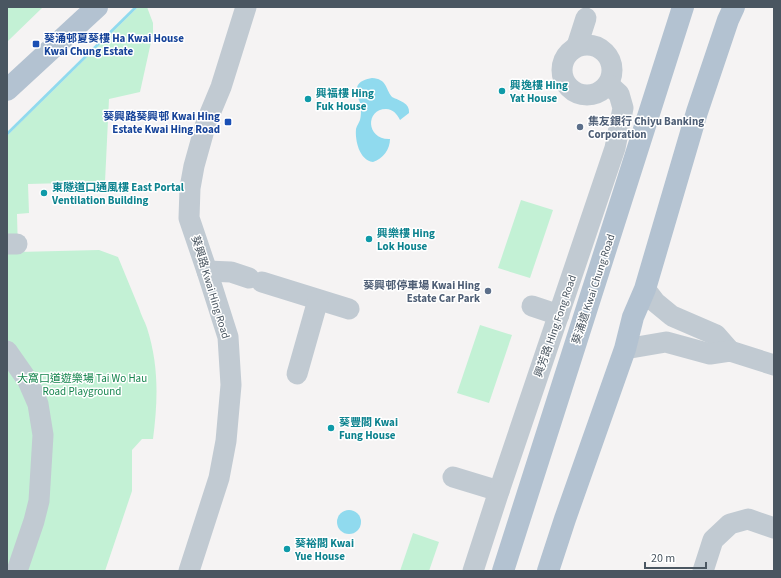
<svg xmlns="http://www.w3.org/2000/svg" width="781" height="578" font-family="'Source Sans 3','Noto Sans TC',sans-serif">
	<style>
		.green { fill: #c3f1d5 }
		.water { fill: #90daee }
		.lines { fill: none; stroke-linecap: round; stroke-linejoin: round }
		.minor { stroke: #c1cad2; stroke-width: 21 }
		.major { stroke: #b3c2d1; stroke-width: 22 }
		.transit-dot { fill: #1a4fb4; stroke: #fff; stroke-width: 1.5 }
		.culture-dot { fill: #0f9aa8; stroke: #fff; stroke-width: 1.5 }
		.service-dot { fill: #5c6f8a; stroke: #fff; stroke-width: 1.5 }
		.labels { text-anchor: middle; stroke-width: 3; stroke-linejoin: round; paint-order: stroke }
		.transit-label { font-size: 11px; font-weight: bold; fill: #164399; stroke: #fff; text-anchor: start }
		.culture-label { font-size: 11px; font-weight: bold; fill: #0d838f; stroke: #fff; text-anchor: start }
		.service-label { font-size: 11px; font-weight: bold; fill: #4e5e75; stroke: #fff; text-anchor: start }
		.street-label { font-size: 11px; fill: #4a5661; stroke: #fff }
		.park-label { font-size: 11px; fill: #17864f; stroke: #fff }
	</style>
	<rect width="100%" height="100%" fill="#f5f3f3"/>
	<!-- green -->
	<g class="green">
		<path d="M7 7H43L9 40 7 42Z"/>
		<path d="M138 7H147L153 23V33L140 92 109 99 105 182 28 184 29 213 17 214 18 252 99 250 118 257C125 274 132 291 139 308 141 315 145 322 147 328 159 365 158 401 153 439H142L132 450V491L105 571H7V136Z"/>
		<path d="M521 200 553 210 530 278 498 268Z"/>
		<path d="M480 325 512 335 489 403 457 393Z"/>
		<path d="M413 533 439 542 429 571H400Z"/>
	</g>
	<!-- water -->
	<g class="water">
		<path d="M134 7H138L7 136V132Z"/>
		<path d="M372 78C387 79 385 88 392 97 400 101 410 103 409 113L400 120C397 114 393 109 386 109 365 109 366 140 390 139 390 149 383 159 373 162 359 160 355 140 356 129 357 125 359 123 360 120 361 116 361 112 361 108 361 100 354 95 357 87 359 81 366 79 372 78Z"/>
		<circle cx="349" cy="522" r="12"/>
	</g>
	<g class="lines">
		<!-- minor -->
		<g class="minor">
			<circle cx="587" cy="70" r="25"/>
			<path d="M577 46 586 18"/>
			<path d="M7 244H17"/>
			<path d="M207 271 231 272 249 278"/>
			<path d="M262 282 349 309"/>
			<path d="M645 289 655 302 672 316 716 335 730 351"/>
			<path d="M532 306 559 315"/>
			<path d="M625 349 666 342 710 354 730 351 774 365"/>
			<path d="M7 351 28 381 38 404 43 435 39 501 34 521 17 571"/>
			<path d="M297 374 318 300"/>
			<path d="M453 477 499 491"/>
			<path d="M189 571 219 478 226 441 231 385 228 337 207 271 189 218 190 188 194 166 206 123 221 87 246 7"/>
			<path d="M473 571 499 491 615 148 623 108 619 94 608 84"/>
			<path d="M703 571 713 540 730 524 748 519 774 528"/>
		</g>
		<!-- major -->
		<g class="major">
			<path d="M7 90 97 7"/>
			<path d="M503 571 683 7"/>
			<path d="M548 571 565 519 625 349 633 317 645 289 697 112 728 20 734 7"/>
		</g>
	</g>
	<!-- markers -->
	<g class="transit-dot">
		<rect x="32" y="40" width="8" height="8" rx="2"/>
		<rect x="224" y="118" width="8" height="8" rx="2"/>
	</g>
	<g class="culture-dot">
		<circle cx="502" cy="91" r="4"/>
		<circle cx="308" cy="99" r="4"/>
		<circle cx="44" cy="193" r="4"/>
		<circle cx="369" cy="239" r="4"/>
		<circle cx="331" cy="428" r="4"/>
		<circle cx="287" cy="549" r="4"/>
	</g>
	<g class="service-dot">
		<circle cx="580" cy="127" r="4"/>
		<circle cx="488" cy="291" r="4"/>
	</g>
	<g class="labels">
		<!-- transit labels -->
		<g class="transit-label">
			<text x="44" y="42">葵涌邨夏葵樓 Ha Kwai House<tspan x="44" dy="13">Kwai Chung Estate</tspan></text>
			<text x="220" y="120" text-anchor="end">葵興路葵興邨 Kwai Hing<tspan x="220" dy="13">Estate Kwai Hing Road</tspan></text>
		</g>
		<!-- culture labels -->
		<g class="culture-label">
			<text x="510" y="89">興逸樓 Hing<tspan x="510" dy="13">Yat House</tspan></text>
			<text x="316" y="97">興福樓 Hing<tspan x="316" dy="13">Fuk House</tspan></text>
			<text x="52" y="191">東隧道口通風樓 East Portal<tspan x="52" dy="13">Ventilation Building</tspan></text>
			<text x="377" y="237">興樂樓 Hing<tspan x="377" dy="13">Lok House</tspan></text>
			<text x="339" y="426">葵豐閣 Kwai<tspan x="339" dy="13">Fung House</tspan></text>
			<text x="295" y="547">葵裕閣 Kwai<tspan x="295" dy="13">Yue House</tspan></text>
		</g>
		<!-- service labels -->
		<g class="service-label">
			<text x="588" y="125">集友銀行 Chiyu Banking<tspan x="588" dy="13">Corporation</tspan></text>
			<text x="480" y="289" text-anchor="end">葵興邨停車場 Kwai Hing<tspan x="480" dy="13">Estate Car Park</tspan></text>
		</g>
		<!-- street labels -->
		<g class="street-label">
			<text transform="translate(211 287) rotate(73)" y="4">葵興路 Kwai Hing Road</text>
			<text transform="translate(593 289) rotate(-72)" y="4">葵涌道 Kwai Chung Road</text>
			<text transform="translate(555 326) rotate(-71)" y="4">興芳路 Hing Fong Road</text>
		</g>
		<!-- park labels -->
		<g class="park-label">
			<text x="82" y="382">大窩口道遊樂場 Tai Wo Hau<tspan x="82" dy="13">Road Playground</tspan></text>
		</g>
	</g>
	<!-- border -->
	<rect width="781" height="578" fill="none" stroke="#4a5661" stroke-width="16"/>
	<!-- scale -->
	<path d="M645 562v6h61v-6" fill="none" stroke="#4a5661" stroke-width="2"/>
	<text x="651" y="562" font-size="12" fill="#4a5661" stroke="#ffffff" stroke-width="3" paint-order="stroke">20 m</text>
</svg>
